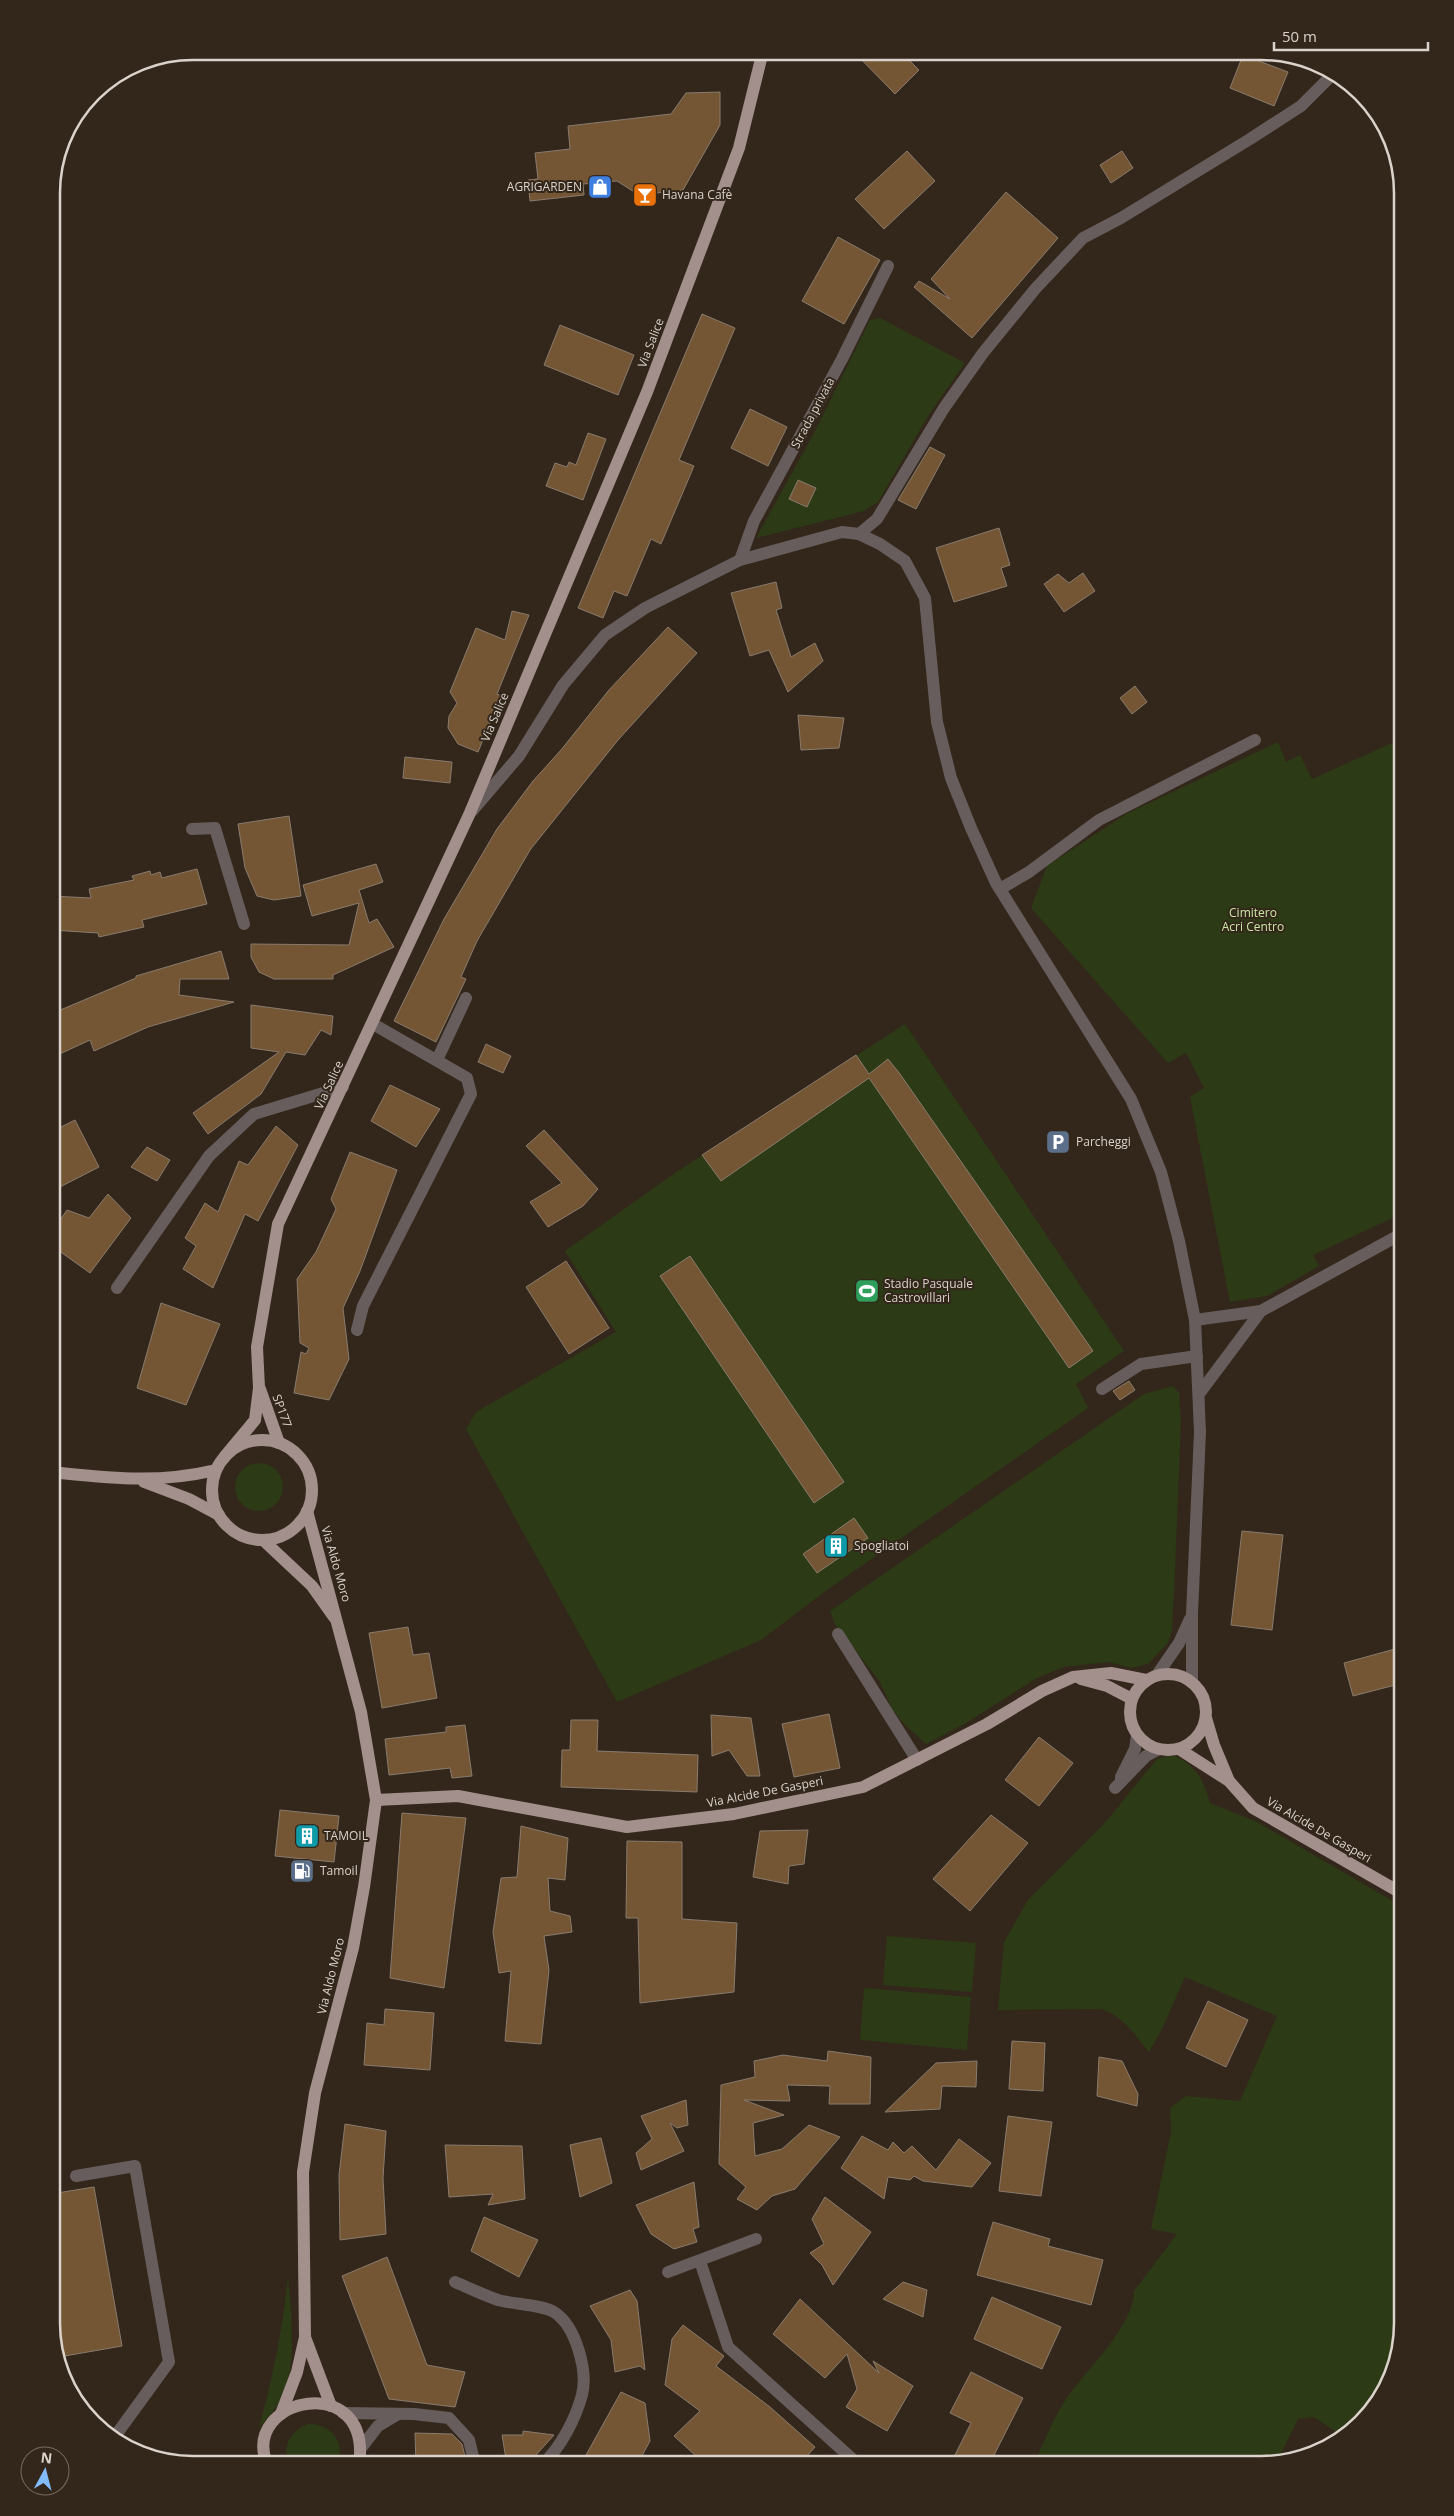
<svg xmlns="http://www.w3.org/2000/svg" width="1454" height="2516" font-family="'Open Sans',sans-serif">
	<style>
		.green { fill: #2c3a16 }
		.building { fill: #745635; stroke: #897b6d }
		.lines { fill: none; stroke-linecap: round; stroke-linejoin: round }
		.minor { stroke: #675d5c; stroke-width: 12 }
		.major { stroke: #a3908d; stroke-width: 12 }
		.labels { text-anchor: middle; stroke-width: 4; stroke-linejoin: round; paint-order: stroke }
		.poi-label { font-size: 12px; fill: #dbd3cb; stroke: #33271b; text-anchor: start }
		.street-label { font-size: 12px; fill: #dbd3cb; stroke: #33271b }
		.park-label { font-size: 12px; fill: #cae6a4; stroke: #33271b }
		.rim { fill: none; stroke: #dbd3cb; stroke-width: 2.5 }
	</style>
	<rect width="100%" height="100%" fill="#33271b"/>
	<!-- green -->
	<g class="green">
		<path d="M880 318 965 363 928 416 878 502 864 511 756 538 814 433 870 320Z"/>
		<path d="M1403 738V1213L1313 1255 1319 1266 1267 1296 1230 1302 1190 1097 1204 1088 1186 1053 1168 1063 1031 908 1047 866 1126 814 1278 742 1286 762 1300 755 1312 779Z"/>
		<path d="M905 1024 1124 1351 1076 1384 1088 1408 827 1590 761 1640 617 1702 466 1429 476 1412 616 1332 565 1251 675 1173Z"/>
		<path d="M1173 1386 1179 1393 1181 1421 1174 1595 1172 1630 1168 1643 1148 1664 1132 1668 1108 1662 1064 1667 1037 1678 966 1723 926 1744 904 1724 892 1709 880 1682 835 1624 830 1611 1144 1394Z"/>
		<circle cx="259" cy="1487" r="24"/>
		<path d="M1171 1755C1195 1762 1204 1781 1210 1803L1257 1822 1403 1907V2311L1398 2340 1379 2401 1341 2435 1314 2417 1298 2419 1277 2461 1261 2465H1033C1044 2443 1053 2419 1066 2399 1085 2371 1135 2325 1134 2291L1177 2234 1151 2229 1171 2132 1170 2108 1186 2096 1240 2101 1277 2016 1185 1977 1162 2029 1149 2052C1135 2035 1123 2016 1101 2009L998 2010 1004 1942 1028 1900 1103 1825 1157 1759Z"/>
		<path d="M887 1936 976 1943 972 1992 883 1985Z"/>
		<path d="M864 1988 971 1997 967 2050 860 2040Z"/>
		<path d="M288 2276C291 2309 297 2366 283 2397 277 2408 267 2418 259 2428 273 2377 283 2328 288 2276Z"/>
		<path d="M308 2424C332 2424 346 2442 337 2465L290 2464C281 2447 290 2431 308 2424Z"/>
	</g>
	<!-- building -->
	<g class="building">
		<path d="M853 51H900L919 70 895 94Z"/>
		<path d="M1243 55 1288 72 1274 106 1230 88Z"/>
		<path d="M720 92V125L683 190 639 195 617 181 583 184 584 195 530 201 528 180 538 179 535 153 570 149 568 126 671 114 686 93Z"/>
		<path d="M907 151 935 181 884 229 855 199Z"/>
		<path d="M1122 151 1133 168 1111 183 1100 165Z"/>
		<path d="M1006 192 1058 238 972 338 914 287 919 281 950 299 931 279Z"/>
		<path d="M838 237 880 260 844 324 802 301Z"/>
		<path d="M702 314 735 328 679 460 694 466 661 544 651 539 627 596 614 591 603 618 578 608Z"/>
		<path d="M560 325 634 355 618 395 544 365Z"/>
		<path d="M750 409 787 427 768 466 731 448Z"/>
		<path d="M588 433 606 439 583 500 546 486 555 463 567 467 569 462 576 465Z"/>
		<path d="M930 447 945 455 916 509 898 500Z"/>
		<path d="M798 480 816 488 807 507 789 499Z"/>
		<path d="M999 528 1010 565 1001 568 1007 586 954 602 936 548Z"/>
		<path d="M1083 573 1095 591 1064 612 1044 584 1058 574 1069 583Z"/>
		<path d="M776 582 782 608 776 610 791 657 815 643 823 661 788 692 769 650 750 656 731 593Z"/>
		<path d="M512 611 529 615 497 694 501 696 478 752 458 744 448 728 449 716 457 703 450 692 476 628 505 640Z"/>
		<path d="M668 627 697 653 618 740 530 850 477 941 461 977 466 979 436 1042 394 1021 444 919 497 829 533 781 561 750 609 690Z"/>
		<path d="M1135 686 1147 702 1132 714 1120 698Z"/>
		<path d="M798 715 844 718 839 748 801 750Z"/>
		<path d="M405 757 452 762 450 783 403 778Z"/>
		<path d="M289 816 301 896 274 900 257 896 245 868 238 824Z"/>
		<path d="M376 864 383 882 359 890 369 923 377 919 394 947 333 975V979H274L259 972 251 957V944L349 945 359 903 312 916 303 885Z"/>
		<path d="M197 869 207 904 142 920 144 927 99 937 98 933 51 930V896L91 898 89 889 134 880 132 876 150 871 151 875 160 872 162 878Z"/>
		<path d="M221 951 229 979H180L179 995 234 1002 148 1027 94 1051 90 1040 51 1058V1014L136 978V976Z"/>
		<path d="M251 1005 333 1016 331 1035 321 1030 305 1055 286 1052 261 1094 208 1134 193 1113 279 1052 251 1048Z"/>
		<path d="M486 1044 511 1056 503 1073 478 1062Z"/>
		<path d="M856 1055 869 1074 888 1059 900 1074 1093 1351 1069 1368 869 1078 721 1181 702 1155Z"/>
		<path d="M390 1085 440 1109 416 1147 371 1121Z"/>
		<path d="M75 1120 99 1167 56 1189 51 1180V1132Z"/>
		<path d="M276 1126 298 1145 258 1221 245 1214 213 1288 183 1269 196 1246 185 1238 205 1203 218 1212 239 1161 248 1165Z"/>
		<path d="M544 1130 598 1189 583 1206 548 1227 530 1202 562 1183 526 1146Z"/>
		<path d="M147 1147 170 1160 157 1181 131 1167Z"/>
		<path d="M350 1152 397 1170 360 1271 343 1308 349 1359 329 1400 294 1393 301 1352 306 1354 309 1348 300 1343 297 1279 316 1252 336 1209 331 1199Z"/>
		<path d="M108 1194 131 1218 90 1273 51 1245V1233L67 1210 89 1218Z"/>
		<path d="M690 1256 844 1482 814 1503 660 1276Z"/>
		<path d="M566 1261 609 1328 569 1354 526 1287Z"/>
		<path d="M161 1303 220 1324 186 1405 137 1388Z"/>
		<path d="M1129 1381 1135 1390 1120 1400 1113 1391Z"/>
		<path d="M854 1518 868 1538 817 1573 803 1554Z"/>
		<path d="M1242 1531 1283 1535 1272 1630 1231 1625Z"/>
		<path d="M408 1627 413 1655 429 1653 437 1698 382 1708 369 1633Z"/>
		<path d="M1395 1649 1403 1683 1353 1696 1344 1663Z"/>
		<path d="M829 1714 840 1768 794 1777 782 1724Z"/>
		<path d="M711 1715 751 1718 760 1776H747L729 1750 712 1756Z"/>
		<path d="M571 1720H598L597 1751 698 1755 697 1792 561 1787 562 1750H570Z"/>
		<path d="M465 1725 472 1776 452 1778 450 1768 389 1775 385 1739 446 1732V1727Z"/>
		<path d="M1039 1737 1073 1763 1039 1806 1005 1780Z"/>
		<path d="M280 1810 339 1816 334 1862 275 1856Z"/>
		<path d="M402 1813 466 1818 444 1988 390 1978Z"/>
		<path d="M991 1815 1028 1843 970 1911 933 1879Z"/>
		<path d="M521 1826 568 1838 565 1880 548 1878 550 1911 570 1916 572 1932 544 1936 549 1970 541 2044 505 2041 511 1971 499 1973 493 1932 501 1878 517 1877Z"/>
		<path d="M808 1830 804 1864 789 1866 788 1884 753 1877 760 1831Z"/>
		<path d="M627 1841 682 1842V1919L737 1923 734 1992 640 2003 638 1918H626Z"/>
		<path d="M1208 2001 1248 2020 1226 2067 1186 2048Z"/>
		<path d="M385 2009 434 2013 430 2070 364 2065 367 2023 384 2025Z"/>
		<path d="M1012 2041 1045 2043 1043 2091 1009 2089Z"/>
		<path d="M828 2051 871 2057 870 2104H829L830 2086 787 2085 790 2101 744 2100 784 2115 753 2123 755 2156 782 2149 809 2125 840 2137 795 2189 772 2196 757 2210 737 2199 746 2187 719 2164 721 2085 755 2077 754 2061 783 2055 827 2061Z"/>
		<path d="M1099 2057 1122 2061 1138 2094 1137 2106 1097 2096Z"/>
		<path d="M977 2061 976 2087 942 2086 940 2109 885 2112 936 2063Z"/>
		<path d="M686 2100 688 2125 677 2128 670 2123 684 2151 641 2170 636 2153 652 2139 641 2116Z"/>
		<path d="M1008 2116 1052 2122 1041 2196 999 2191Z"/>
		<path d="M345 2124 386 2131 383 2178 386 2234 340 2240 339 2175Z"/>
		<path d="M862 2136 888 2150 893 2142 904 2153 912 2146 936 2170 959 2139 991 2163 972 2187 923 2181 914 2176 910 2180 888 2177 884 2199 841 2168Z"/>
		<path d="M601 2138 612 2183 580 2197 570 2145Z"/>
		<path d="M445 2145 522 2146 525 2199 488 2205 493 2194 449 2197Z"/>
		<path d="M694 2182 699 2227 693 2229 697 2242 674 2249 651 2234 636 2205Z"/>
		<path d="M94 2187 122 2346 59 2357 51 2323V2194Z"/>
		<path d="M825 2197 871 2232 833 2285 822 2265 810 2253 824 2244 812 2219Z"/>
		<path d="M484 2217 538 2240 519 2277 471 2251Z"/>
		<path d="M993 2222 1050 2239 1048 2246 1103 2260 1091 2305 977 2275Z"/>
		<path d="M387 2257 427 2365 465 2372 455 2407 389 2399 342 2276Z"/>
		<path d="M903 2282 927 2290 923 2317 883 2299Z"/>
		<path d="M630 2290 637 2301 645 2370 640 2366 615 2372 611 2340 590 2306Z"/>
		<path d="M992 2297 1061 2327 1042 2369 974 2339Z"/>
		<path d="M800 2299 879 2373 873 2361 913 2386 887 2431 846 2407 857 2389 847 2354 825 2378 773 2334Z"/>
		<path d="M683 2325 724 2356 716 2366 770 2407 815 2447 799 2465H706L674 2436 700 2411 665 2385 672 2339Z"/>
		<path d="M971 2372 1023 2398 989 2465H950L971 2423 950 2413Z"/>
		<path d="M621 2392 645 2403 650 2441 637 2465H606L586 2455Z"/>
		<path d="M523 2431 554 2435 527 2465H507L502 2435H523Z"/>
		<path d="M415 2433 452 2434 462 2444 467 2465H416Z"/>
	</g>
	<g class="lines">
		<!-- minor -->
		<g class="minor">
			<path d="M859 534 877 519 944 408 983 353 1036 288 1083 238 1121 218 1250 139 1301 106 1334 73"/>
			<path d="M740 560 754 521 842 359 888 266"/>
			<path d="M472 811 519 756 563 685 605 635 645 608 740 560 842 532 859 534 880 544 905 561 925 598 937 722 951 778 971 828 996 883 1131 1099 1161 1172 1179 1241 1195 1320 1200 1432 1192 1614V1682"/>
			<path d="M192 829 215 828 244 924"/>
			<path d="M1000 889 1029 872 1099 820 1255 740"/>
			<path d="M437 1060 466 998"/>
			<path d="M117 1288 209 1156 254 1114 343 1087"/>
			<path d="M1261 1311 1403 1233"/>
			<path d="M1195 1320 1261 1311 1199 1394"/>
			<path d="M357 1330 363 1306 471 1094 467 1078 373 1024"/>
			<path d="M1102 1389 1141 1364 1197 1356"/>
			<path d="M838 1634 917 1760"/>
			<path d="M1157 1675 1179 1643 1190 1619"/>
			<path d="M1121 1777 1135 1749 1137 1735"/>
			<path d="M1115 1788 1146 1756 1159 1749"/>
			<path d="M76 2176 135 2166 169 2362 113 2439"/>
			<path d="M700 2261 728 2347 859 2465"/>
			<path d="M668 2272 756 2239"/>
			<path d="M455 2282C469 2288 484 2295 498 2300 512 2304 543 2305 554 2312 576 2326 588 2371 582 2395 575 2420 561 2447 542 2465"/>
			<path d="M343 2413 414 2414 449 2418 469 2440 475 2465"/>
			<path d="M361 2448 378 2426 398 2414"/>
		</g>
		<!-- major -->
		<g class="major">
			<path d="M260 1389 279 1443"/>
			<circle cx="262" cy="1490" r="50"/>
			<path d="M225 1456 255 1420 259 1388 257 1347 278 1224 469 815 647 392 739 148 763 51"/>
			<path d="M51 1472C111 1478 156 1484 216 1470"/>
			<path d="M144 1482 189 1499 219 1515"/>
			<path d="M263 1540 312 1586 334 1617"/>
			<circle cx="1168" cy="1712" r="38"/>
			<path d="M1081 1679 1107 1686 1132 1699"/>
			<path d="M1206 1718 1214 1745 1229 1781"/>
			<path d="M1179 1749 1229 1781 1253 1808 1403 1894"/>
			<path d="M376 1800 458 1796 627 1827 734 1814 863 1787 987 1724 1042 1691 1073 1677 1111 1673 1146 1680"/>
			<path d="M305 2337 331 2406"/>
			<path d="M281 2414 297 2372 305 2337 303 2172 315 2093 353 1948 364 1887 376 1800 361 1712 307 1511"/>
			<path d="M267 2464C240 2397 373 2370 359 2465"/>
		</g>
	</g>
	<!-- icons -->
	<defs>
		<symbol id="shop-square" viewBox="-11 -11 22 22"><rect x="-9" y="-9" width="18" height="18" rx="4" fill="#3f7fe0" stroke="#33271b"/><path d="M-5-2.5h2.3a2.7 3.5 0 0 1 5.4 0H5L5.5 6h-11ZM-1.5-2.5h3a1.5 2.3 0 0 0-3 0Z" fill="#fff"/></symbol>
		<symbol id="bar-square" viewBox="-11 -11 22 22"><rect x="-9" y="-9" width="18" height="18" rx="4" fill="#e8710a" stroke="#33271b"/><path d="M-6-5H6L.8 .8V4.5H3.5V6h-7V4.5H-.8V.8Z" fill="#fff"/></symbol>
		<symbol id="parking-square" viewBox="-11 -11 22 22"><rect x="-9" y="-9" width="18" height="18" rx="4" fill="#5c6f8a" stroke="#33271b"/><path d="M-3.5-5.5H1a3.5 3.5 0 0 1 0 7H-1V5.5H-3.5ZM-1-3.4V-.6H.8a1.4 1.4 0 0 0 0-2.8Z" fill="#fff"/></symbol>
		<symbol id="stadium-square" viewBox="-11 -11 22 22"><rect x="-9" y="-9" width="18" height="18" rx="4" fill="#2e9e5b" stroke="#33271b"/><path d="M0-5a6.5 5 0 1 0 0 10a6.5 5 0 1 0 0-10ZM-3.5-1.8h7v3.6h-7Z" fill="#fff"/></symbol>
		<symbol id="building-square" viewBox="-11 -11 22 22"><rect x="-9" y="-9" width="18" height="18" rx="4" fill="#0f9aa8" stroke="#33271b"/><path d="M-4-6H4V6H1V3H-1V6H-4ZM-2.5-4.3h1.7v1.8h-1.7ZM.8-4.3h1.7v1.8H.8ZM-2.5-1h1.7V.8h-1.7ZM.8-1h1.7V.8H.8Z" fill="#fff"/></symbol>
		<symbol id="fuel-square" viewBox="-11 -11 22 22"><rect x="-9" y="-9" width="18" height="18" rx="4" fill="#5c6f8a" stroke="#33271b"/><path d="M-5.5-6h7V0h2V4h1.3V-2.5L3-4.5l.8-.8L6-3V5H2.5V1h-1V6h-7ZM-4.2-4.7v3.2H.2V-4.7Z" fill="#fff"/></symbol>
	</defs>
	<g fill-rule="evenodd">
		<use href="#shop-square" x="586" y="173" width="28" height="28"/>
		<use href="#bar-square" x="631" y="181" width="28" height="28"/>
		<use href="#parking-square" x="1044" y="1128" width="28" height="28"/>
		<use href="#stadium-square" x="853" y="1277" width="28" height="28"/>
		<use href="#building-square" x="822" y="1532" width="28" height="28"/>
		<use href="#building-square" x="293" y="1822" width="28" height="28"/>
		<use href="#fuel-square" x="288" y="1857" width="28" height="28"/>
	</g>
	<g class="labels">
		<!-- poi labels -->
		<g class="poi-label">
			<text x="582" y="191" text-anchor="end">AGRIGARDEN</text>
			<text x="662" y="199">Havana Cafè</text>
			<text x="1076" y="1146">Parcheggi</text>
			<text x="884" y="1288">Stadio Pasquale<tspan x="884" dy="14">Castrovillari</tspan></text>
			<text x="854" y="1550">Spogliatoi</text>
			<text x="324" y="1840">TAMOIL</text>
			<text x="320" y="1875">Tamoil</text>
		</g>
		<!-- street labels -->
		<g class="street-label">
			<text transform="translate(651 343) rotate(-69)" y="4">Via Salice</text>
			<text transform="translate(813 413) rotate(-62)" y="4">Strada privata</text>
			<text transform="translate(495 717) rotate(-67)" y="4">Via Salice</text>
			<text transform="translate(329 1085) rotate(-65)" y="4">Via Salice</text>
			<text transform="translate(282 1411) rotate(70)" y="4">SP177</text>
			<text transform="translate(336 1564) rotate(74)" y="4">Via Aldo Moro</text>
			<text transform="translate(765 1792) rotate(-11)" y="4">Via Alcide De Gasperi</text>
			<text transform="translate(1319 1830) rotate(30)" y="4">Via Alcide De Gasperi</text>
			<text transform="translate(331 1976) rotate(-76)" y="4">Via Aldo Moro</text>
		</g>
		<!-- park labels -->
		<g class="park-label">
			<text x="1253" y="917">Cimitero<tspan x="1253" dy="14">Acri Centro</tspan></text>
		</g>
	</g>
	<!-- crop -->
	<path d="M0 0H1454V2516H0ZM193 60H1261A133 133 0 0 1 1394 193V2323A133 133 0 0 1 1261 2456H193A133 133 0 0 1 60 2323V193A133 133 0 0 1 193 60Z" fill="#33271b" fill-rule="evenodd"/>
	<path class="rim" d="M193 60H1261A133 133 0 0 1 1394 193V2323A133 133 0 0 1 1261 2456H193A133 133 0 0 1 60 2323V193A133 133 0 0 1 193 60Z"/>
	<!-- north arrow -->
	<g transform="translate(45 2471) rotate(7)"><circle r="24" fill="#33271b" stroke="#766c61"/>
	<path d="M0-4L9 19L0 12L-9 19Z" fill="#82bcfa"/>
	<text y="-8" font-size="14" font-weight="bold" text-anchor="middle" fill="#dbd3cb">N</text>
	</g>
	<!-- scale -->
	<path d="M1274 42v8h154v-8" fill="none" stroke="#dbd3cb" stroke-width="2.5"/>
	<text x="1282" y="42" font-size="15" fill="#dbd3cb" stroke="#33271b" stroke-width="4" paint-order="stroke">50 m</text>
</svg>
